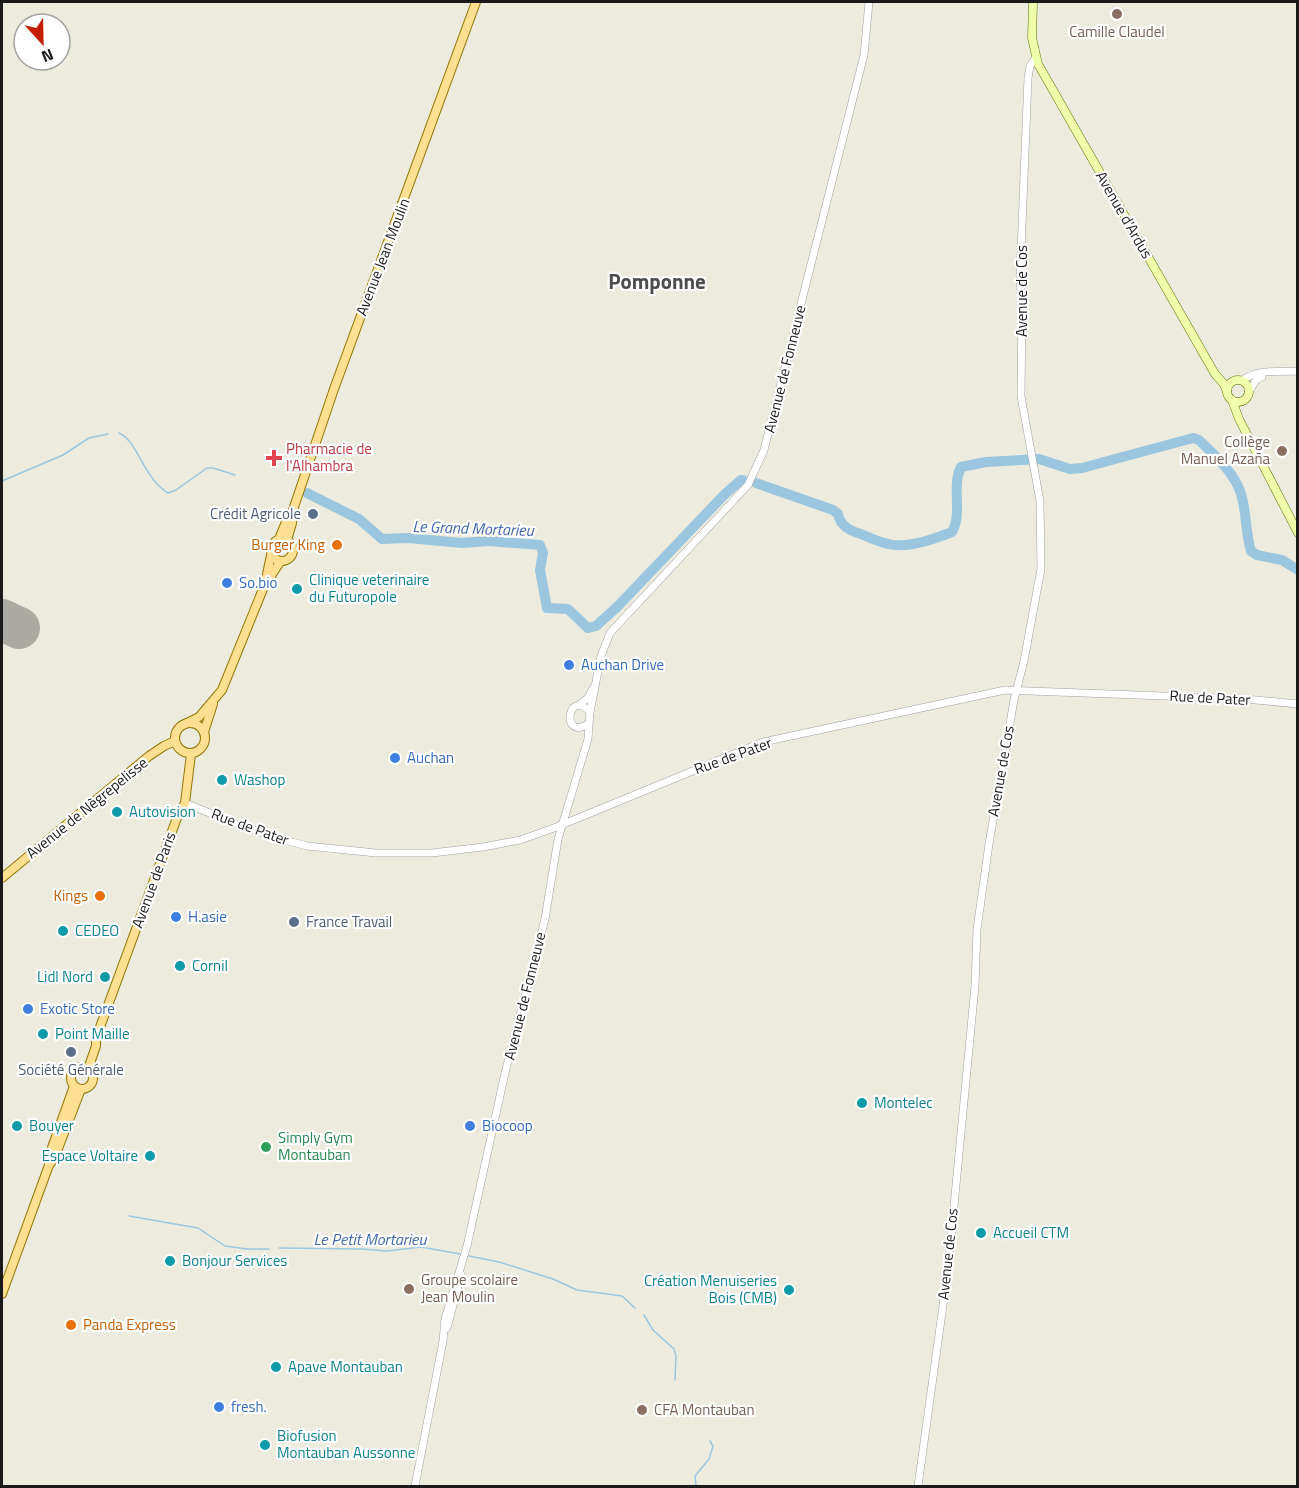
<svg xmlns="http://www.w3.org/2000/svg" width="1299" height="1488" font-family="'Titillium Web',sans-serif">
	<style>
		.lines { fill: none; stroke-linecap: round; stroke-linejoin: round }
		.stream { stroke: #9ac6df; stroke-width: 1.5 }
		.river { stroke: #9ac6df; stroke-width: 10 }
		.runway { stroke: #aaaaa3; stroke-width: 42 }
		.tertiary-casing { stroke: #a1a1a1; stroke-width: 8 }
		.secondary-casing { stroke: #557300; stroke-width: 9 }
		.primary-casing { stroke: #917600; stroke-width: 10 }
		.tertiary { stroke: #fff; stroke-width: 7 }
		.secondary { stroke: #eefeab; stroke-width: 8 }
		.primary { stroke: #ffe092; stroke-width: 8 }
		.education-dot { fill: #8d6e63; stroke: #fff; stroke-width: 2 }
		.health-dot { fill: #e0444e; stroke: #fff; stroke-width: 2 }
		.service-dot { fill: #5c6f8a; stroke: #fff; stroke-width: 2 }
		.food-dot { fill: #e8710a; stroke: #fff; stroke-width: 2 }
		.shop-dot { fill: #3f7fe0; stroke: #fff; stroke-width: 2 }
		.culture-dot { fill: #0f9aa8; stroke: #fff; stroke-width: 2 }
		.leisure-dot { fill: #2e9e5b; stroke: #fff; stroke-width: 2 }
		.labels { text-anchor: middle; stroke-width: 4.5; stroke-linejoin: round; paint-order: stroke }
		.education-label { font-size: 15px; fill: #785e54; stroke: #fff; text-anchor: start }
		.street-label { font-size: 15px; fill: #1a1a1a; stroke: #fff }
		.health-label { font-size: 15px; fill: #be3a42; stroke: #fff; text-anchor: start }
		.service-label { font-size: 15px; fill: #4e5e75; stroke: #fff; text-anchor: end }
		.food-label { font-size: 15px; fill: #c56008; stroke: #fff; text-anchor: end }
		.culture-label { font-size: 15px; fill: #0d838f; stroke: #fff; text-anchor: start }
		.shop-label { font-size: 15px; fill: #366cbe; stroke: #fff; text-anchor: start }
		.leisure-label { font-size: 15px; fill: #27864d; stroke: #fff; text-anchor: start }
		.water-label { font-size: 16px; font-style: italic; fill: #4168b0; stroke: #fff }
		.district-label { font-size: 21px; font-weight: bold; fill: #4d4d4d; stroke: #fff }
	</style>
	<rect width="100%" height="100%" fill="#edebde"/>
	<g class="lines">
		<!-- stream -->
		<g class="stream">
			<path d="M119 433C138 441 143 478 168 493L176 490 207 468H213L235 475"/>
			<path d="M2 481 63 455 89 438 108 434"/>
			<path d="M129 1216 198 1228 225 1246 247 1249H269"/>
			<path d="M279 1248 362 1249 387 1251 421 1247 460 1254"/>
			<path d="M469 1256 499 1262 553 1279 577 1290 622 1296 635 1308"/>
			<path d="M644 1315 653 1330 674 1349 676 1356 675 1380"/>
			<path d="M696 1486 695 1476 709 1459 713 1446 710 1441"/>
		</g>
		<!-- river -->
		<g class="river">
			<path d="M756 483 833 510 838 514C840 526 850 531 861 534 870 538 879 542 888 544 908 549 933 539 952 532 963 513 951 487 961 467L986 462 1039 459 1070 469 1082 468 1193 438 1199 440C1213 454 1233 471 1240 491 1247 510 1245 532 1251 551L1257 555 1282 560 1298 570"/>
			<path d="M307 493 359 519 382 539 408 538 462 543 489 541 540 545 543 553 540 570 547 608 568 609 588 628 596 626 618 606 726 493 741 480H743"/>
		</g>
		<!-- runway -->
		<path class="runway" d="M2 620 19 628"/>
		<defs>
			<g id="tertiary">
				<path d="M1243 380C1256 369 1281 372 1298 371"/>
				<path d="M1250 390 1256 380 1262 377"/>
				<path d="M579 705 588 698 593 688"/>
				<path d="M590 712 601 656 610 633 748 485 764 450 864 55 869 2"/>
				<path d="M185 803 244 827 284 840 307 846 376 853H432L483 847 520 840 554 828 763 742 1005 690 1245 699 1298 704"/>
				<path d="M447 1328 461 1275"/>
				<path d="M415 1486 443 1341 445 1319 467 1246 505 1073 545 919 558 839 588 739 590 712C568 687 560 741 588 724"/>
				<path d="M918 1486 948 1269 975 986 977 929 989 844 1014 700 1024 661 1041 569 1040 501 1021 396 1022 311 1020 276 1028 78 1030 66 1035 59"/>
			</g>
			<g id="secondary">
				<path d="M1033 2 1032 38 1038 64 1215 374 1224 384 1227 392"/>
				<circle cx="1238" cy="391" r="11"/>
				<path d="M1232 400 1239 419 1298 533"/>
			</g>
			<g id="primary">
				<circle cx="282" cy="550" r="11"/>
				<path d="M279 539 286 522 292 513 334 389 476 2"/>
				<path d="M287 540 292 523V514"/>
				<path d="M267 582 280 562"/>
				<circle cx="190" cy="738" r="15"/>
				<path d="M183 725 199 717 222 690 265 584 271 555"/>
				<path d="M204 732 213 704"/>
				<path d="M2 878 149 756 164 746 175 741"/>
				<circle cx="82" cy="1078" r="11"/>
				<path d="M88 1069 96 1046V1038L178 815 185 803 191 754"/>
				<path d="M49 1165V1156L74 1086"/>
				<path d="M2 1294 49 1165 54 1159 81 1089"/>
			</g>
		</defs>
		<!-- tertiary casing -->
		<use href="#tertiary" class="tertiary-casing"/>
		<!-- secondary casing -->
		<use href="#secondary" class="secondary-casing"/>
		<!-- primary casing -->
		<use href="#primary" class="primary-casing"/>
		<!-- tertiary -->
		<use href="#tertiary" class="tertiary"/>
		<!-- secondary -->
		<use href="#secondary" class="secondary"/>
		<!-- primary -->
		<use href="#primary" class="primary"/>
	</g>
	<!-- markers -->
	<g class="education-dot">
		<circle cx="1117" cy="14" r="6"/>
		<circle cx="1282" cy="451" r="6"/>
		<circle cx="409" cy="1289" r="6"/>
		<circle cx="642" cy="1410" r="6"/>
	</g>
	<path class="health-dot" d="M271 449h6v6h6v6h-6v6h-6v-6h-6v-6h6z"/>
	<g class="service-dot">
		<circle cx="313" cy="514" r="6"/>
		<circle cx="294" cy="922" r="6"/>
		<circle cx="71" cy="1052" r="6"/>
	</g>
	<g class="food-dot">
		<circle cx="337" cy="545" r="6"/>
		<circle cx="100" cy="896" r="6"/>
		<circle cx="71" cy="1325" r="6"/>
	</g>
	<g class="shop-dot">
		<circle cx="227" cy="583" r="6"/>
		<circle cx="569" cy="665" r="6"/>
		<circle cx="395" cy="758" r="6"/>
		<circle cx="176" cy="917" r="6"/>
		<circle cx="28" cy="1009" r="6"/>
		<circle cx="470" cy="1126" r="6"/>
		<circle cx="219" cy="1407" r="6"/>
	</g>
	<g class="culture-dot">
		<circle cx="297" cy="589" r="6"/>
		<circle cx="222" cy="780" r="6"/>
		<circle cx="117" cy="812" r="6"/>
		<circle cx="63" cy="931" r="6"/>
		<circle cx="180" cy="966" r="6"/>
		<circle cx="105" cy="977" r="6"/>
		<circle cx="43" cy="1034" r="6"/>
		<circle cx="862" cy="1103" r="6"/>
		<circle cx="17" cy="1126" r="6"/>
		<circle cx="150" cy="1156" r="6"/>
		<circle cx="981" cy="1233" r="6"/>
		<circle cx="170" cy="1261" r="6"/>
		<circle cx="789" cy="1290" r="6"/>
		<circle cx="276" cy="1367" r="6"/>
		<circle cx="265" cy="1445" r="6"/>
	</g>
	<circle class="leisure-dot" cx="266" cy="1147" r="6"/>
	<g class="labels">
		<!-- education labels -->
		<g class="education-label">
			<text x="1117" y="37" text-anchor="middle">Camille Claudel</text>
			<text x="1270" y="447" text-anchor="end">Collège<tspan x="1270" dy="17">Manuel Azaña</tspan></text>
			<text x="421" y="1285">Groupe scolaire<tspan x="421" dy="17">Jean Moulin</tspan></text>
			<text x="654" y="1415">CFA Montauban</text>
		</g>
		<!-- street labels -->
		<g class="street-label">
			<text transform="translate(1124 215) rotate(60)" y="5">Avenue d'Ardus</text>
			<text transform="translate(383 257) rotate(-69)" y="5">Avenue Jean Moulin</text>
			<text transform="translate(1022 291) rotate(-90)" y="5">Avenue de Cos</text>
			<text transform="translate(785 369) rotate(-76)" y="5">Avenue de Fonneuve</text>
			<text transform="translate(1210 698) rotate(3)" y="5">Rue de Pater</text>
			<text transform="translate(733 756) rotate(-20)" y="5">Rue de Pater</text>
			<text transform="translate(1001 771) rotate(-80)" y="5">Avenue de Cos</text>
			<text transform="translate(87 808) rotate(-39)" y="5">Avenue de Nègrepelisse</text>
			<text transform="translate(250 827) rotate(20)" y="5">Rue de Pater</text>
			<text transform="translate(154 880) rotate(-70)" y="5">Avenue de Paris</text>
			<text transform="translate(525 996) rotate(-76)" y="5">Avenue de Fonneuve</text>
			<text transform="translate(948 1254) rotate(-84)" y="5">Avenue de Cos</text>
		</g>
		<!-- health labels -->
		<g class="health-label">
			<text x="286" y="454">Pharmacie de<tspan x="286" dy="17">l'Alhambra</tspan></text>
		</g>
		<!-- service labels -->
		<g class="service-label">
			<text x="301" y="519">Crédit Agricole</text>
			<text x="306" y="927" text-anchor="start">France Travail</text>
			<text x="71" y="1075" text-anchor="middle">Société Générale</text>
		</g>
		<!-- food labels -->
		<g class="food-label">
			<text x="325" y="550">Burger King</text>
			<text x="88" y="901">Kings</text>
			<text x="83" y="1330" text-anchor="start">Panda Express</text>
		</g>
		<!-- culture labels -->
		<g class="culture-label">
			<text x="309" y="585">Clinique veterinaire<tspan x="309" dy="17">du Futuropole</tspan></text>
			<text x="234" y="785">Washop</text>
			<text x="129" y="817">Autovision</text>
			<text x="75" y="936">CEDEO</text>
			<text x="192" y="971">Cornil</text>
			<text x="93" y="982" text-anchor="end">Lidl Nord</text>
			<text x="55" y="1039">Point Maille</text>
			<text x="874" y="1108">Montelec</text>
			<text x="29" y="1131">Bouyer</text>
			<text x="138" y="1161" text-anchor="end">Espace Voltaire</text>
			<text x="993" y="1238">Accueil CTM</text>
			<text x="182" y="1266">Bonjour Services</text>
			<text x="777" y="1286" text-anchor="end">Création Menuiseries<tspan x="777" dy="17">Bois (CMB)</tspan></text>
			<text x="288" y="1372">Apave Montauban</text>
			<text x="277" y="1441">Biofusion<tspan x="277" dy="17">Montauban Aussonne</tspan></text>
		</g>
		<!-- shop labels -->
		<g class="shop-label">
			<text x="239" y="588">So.bio</text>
			<text x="581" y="670">Auchan Drive</text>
			<text x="407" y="763">Auchan</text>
			<text x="188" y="922">H.asie</text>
			<text x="40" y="1014">Exotic Store</text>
			<text x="482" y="1131">Biocoop</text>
			<text x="231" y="1412">fresh.</text>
		</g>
		<!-- leisure labels -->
		<g class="leisure-label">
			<text x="278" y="1143">Simply Gym<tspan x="278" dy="17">Montauban</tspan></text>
		</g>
		<!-- water labels -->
		<g class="water-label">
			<text transform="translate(473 528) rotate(2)" y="6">Le Grand Mortarieu</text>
			<text x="370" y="1245">Le Petit Mortarieu</text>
		</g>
		<!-- district labels -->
		<g class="district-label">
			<text x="657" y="289">Pomponne</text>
		</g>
	</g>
	<!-- border -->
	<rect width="1299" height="1488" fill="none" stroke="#1a1a1a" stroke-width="6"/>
	<!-- north arrow -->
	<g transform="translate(42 42) rotate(158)"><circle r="28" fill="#ffffff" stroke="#a3a3a3" stroke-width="1.5"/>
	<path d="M0-4.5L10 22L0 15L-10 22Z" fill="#c51d00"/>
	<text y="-9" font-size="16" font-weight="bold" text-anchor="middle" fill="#1a1a1a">N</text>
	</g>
</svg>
